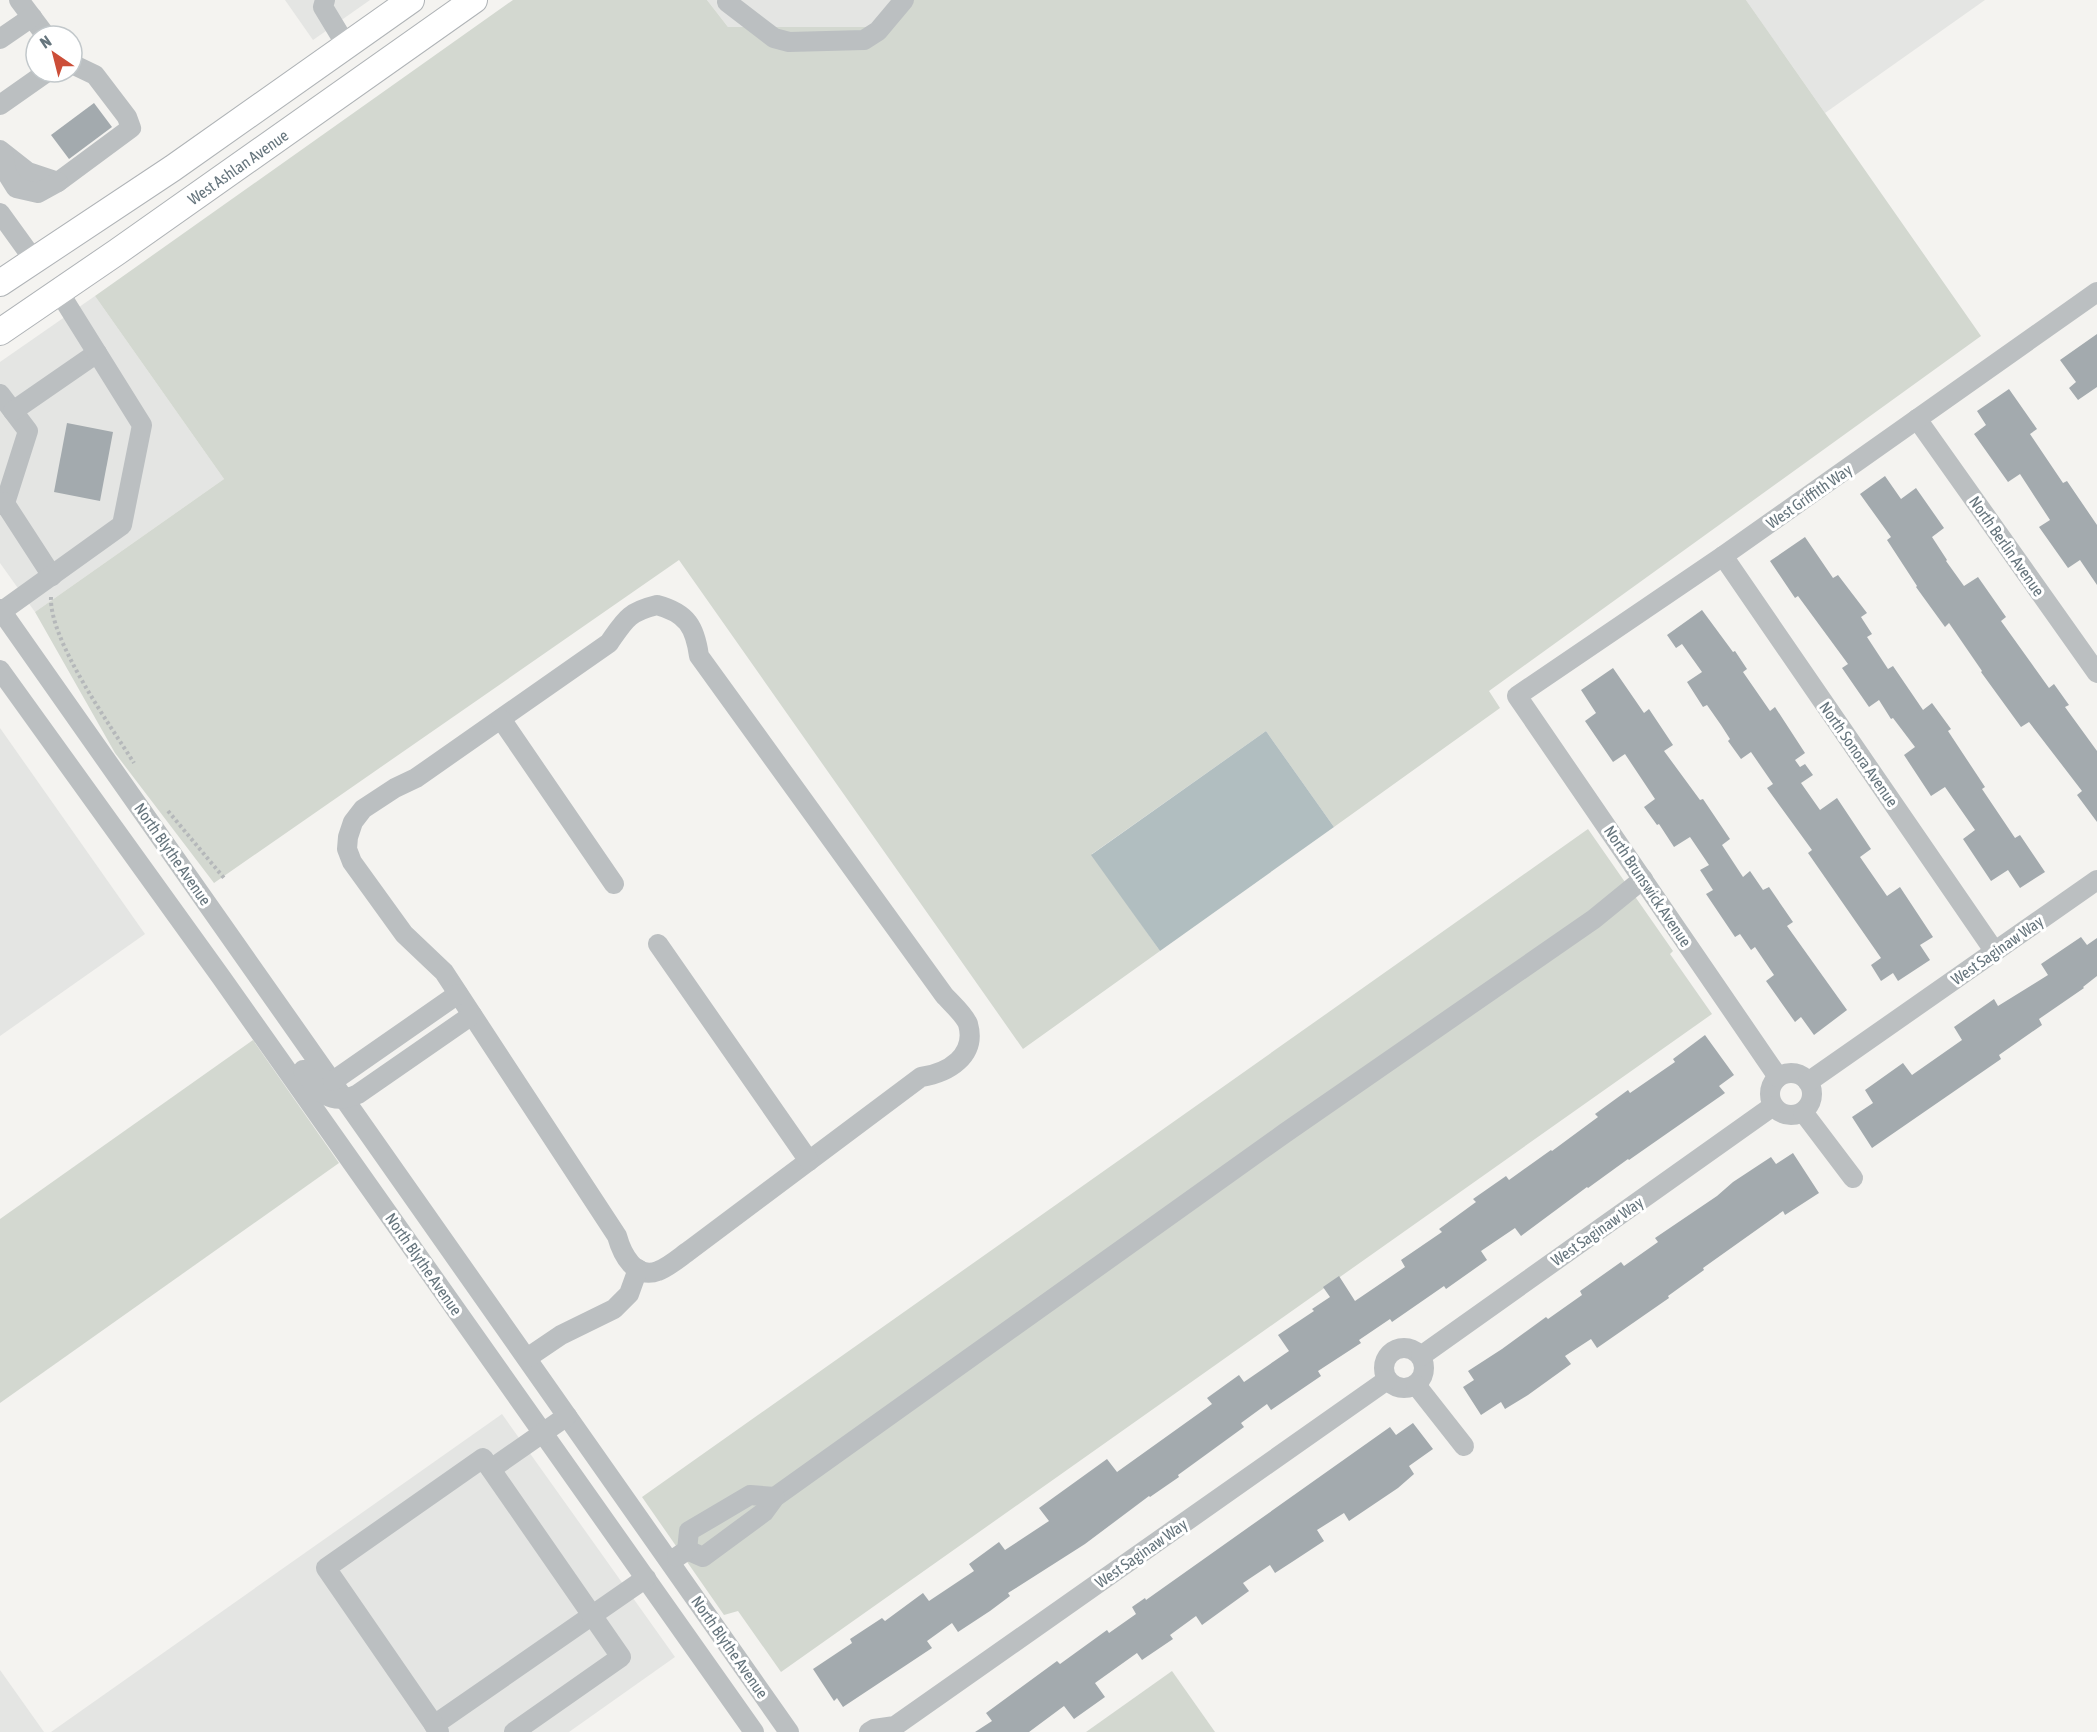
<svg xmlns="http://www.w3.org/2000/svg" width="2097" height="1732" font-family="'Asap Condensed',sans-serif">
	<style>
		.built { fill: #e4e5e3 }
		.green { fill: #d3d8d0 }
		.water { fill: #b1bec0 }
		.building { fill: #a3aaae }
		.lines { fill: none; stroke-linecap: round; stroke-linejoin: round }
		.major-casing { stroke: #afb3b6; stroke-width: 28 }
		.path { stroke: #b5b8ba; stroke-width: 4; stroke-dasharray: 3 3; stroke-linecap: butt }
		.minor { stroke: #bbbfc1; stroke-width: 20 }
		.major { stroke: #fff; stroke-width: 26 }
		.labels { text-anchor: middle; stroke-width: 6; stroke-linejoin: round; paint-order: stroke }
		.street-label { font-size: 16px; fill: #66757d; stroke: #fff }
	</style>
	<rect width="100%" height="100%" fill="#f4f3f0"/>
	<!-- built -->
	<g class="built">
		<path d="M285 0H370L313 40Z"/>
		<path d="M707 0H894L874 27H728Z"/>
		<path d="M1746 0H1985L1825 113Z"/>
		<path d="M95 296 224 479 35 612 0 563V362Z"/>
		<path d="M0 728 145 934 0 1036Z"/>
		<path d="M502 1414 675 1657 569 1732H51Z"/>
		<path d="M0 1670 44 1732H0Z"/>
	</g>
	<!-- green -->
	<g class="green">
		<path d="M513 0H707L728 27H874L894 0H1746L1981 336 1489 691 1500 708 1334 827 1266 731 1092 854 1160 951 1023 1049 679 560 214 883 115 753 35 612 224 479 95 296Z"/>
		<path d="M1588 829 1673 951 1670 954 1712 1014 781 1672 738 1611 724 1615 642 1497Z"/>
		<path d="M253 1040 339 1163 0 1403V1219Z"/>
		<path d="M1172 1671 1215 1732H1086Z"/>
	</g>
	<!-- water -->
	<path class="water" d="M1266 731 1334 827 1160 951 1091 855Z"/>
	<!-- building -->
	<g class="building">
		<path d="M94 103 112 127 69 159 51 135Z"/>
		<path d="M2097 334V387L2078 400 2069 388 2076 382 2060 360Z"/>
		<path d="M2009 389 2037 429 2030 434 2063 483 2067 481 2097 525V585L2080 560 2068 568 2039 527 2050 520 2020 474 2008 482 1974 434 1986 425 1977 411Z"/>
		<path d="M67 423 113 432 100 501 54 492Z"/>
		<path d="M1885 476 1901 499 1916 488 1944 528 1932 537 1947 560 1946 561 1964 586 1978 577 2006 617 2001 621 2049 688 2054 684 2069 705 2065 707 2097 751V822L2077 795 2082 791 2029 722 2021 727 1981 672 1982 671 1949 623 1945 627 1916 587 1917 586 1887 540 1891 537 1860 494Z"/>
		<path d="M1805 537 1833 578 1838 575 1867 613 1861 617 1872 634 1867 637 1888 669 1893 666 1923 710 1932 703 1951 729 1948 731 1985 787 1982 789 2015 838 2020 835 2045 872 2020 888 2008 870 1991 881 1963 839 1975 830 1945 787 1931 796 1904 755 1915 747 1893 718 1891 719 1879 700 1869 707 1842 668 1848 664 1798 596 1795 598 1770 561Z"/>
		<path d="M1702 610 1733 652 1735 651 1747 669 1743 672 1770 711 1775 707 1805 753 1795 760 1800 767 1805 764 1813 775 1801 783 1820 810 1837 798 1871 849 1860 857 1887 896 1900 887 1933 937 1920 945 1930 960 1898 981 1893 973 1881 981 1871 965 1881 958 1808 853 1812 850 1767 788 1773 784 1751 752 1741 759 1728 741 1730 739 1721 725 1707 705 1703 707 1687 682 1702 672 1682 644 1676 648 1667 635Z"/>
		<path d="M1613 668 1644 713 1649 709 1673 745 1664 751 1700 800 1703 799 1730 839 1722 845 1743 877 1750 871 1763 890 1769 887 1793 922 1787 926 1847 1010 1814 1035 1801 1017 1795 1022 1766 981 1774 975 1755 947 1751 950 1740 934 1735 937 1706 894 1713 890 1700 870 1709 865 1690 837 1674 847 1659 824 1657 825 1644 807 1655 799 1625 754 1613 762 1585 721 1596 713 1581 690Z"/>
		<path d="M2081 937 2087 945 2097 938V976L2083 987 2084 988 2039 1019 2042 1025 1999 1055 2001 1059 1872 1148 1852 1117 1873 1103 1865 1090 1903 1063 1912 1075 1962 1040 1954 1027 1994 999 1998 1006 2048 975 2041 964Z"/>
		<path d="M1705 1035 1734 1075 1719 1086 1725 1093 1629 1160 1628 1159 1588 1188 1587 1187 1521 1236 1515 1228 1481 1251 1487 1260 1446 1289 1444 1286 1392 1322 1390 1319 1359 1340 1361 1343 1318 1371 1321 1376 1271 1410 1267 1404 1241 1423 1244 1427 1178 1475 1179 1477 1150 1497 1149 1496 1085 1544 1008 1593 1010 1596 990 1611 958 1632 952 1623 927 1641 932 1648 843 1707 837 1698 834 1701 813 1669 852 1643 850 1639 882 1618 885 1621 923 1593 929 1601 974 1571 969 1564 999 1542 1005 1550 1049 1521 1039 1508 1107 1459 1117 1472 1212 1404 1207 1398 1239 1375 1244 1382 1289 1351 1278 1335 1314 1311 1312 1309 1330 1297 1323 1287 1339 1276 1355 1301 1405 1267 1401 1260 1442 1232 1439 1229 1476 1202 1473 1199 1506 1176 1509 1180 1551 1150 1552 1151 1598 1117 1595 1114 1628 1090 1630 1093 1675 1062 1673 1059Z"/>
		<path d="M1793 1153 1819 1193 1785 1215 1783 1211 1703 1268 1704 1270 1668 1296 1669 1298 1597 1348 1591 1339 1565 1356 1571 1364 1528 1395 1505 1409 1501 1402 1481 1415 1463 1387 1474 1380 1468 1371 1502 1349 1546 1317 1548 1319 1582 1295 1580 1291 1621 1262 1624 1266 1658 1242 1655 1238 1717 1196 1733 1182 1771 1157 1776 1164Z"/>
		<path d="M1413 1423 1433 1449 1409 1466 1414 1474 1398 1488 1349 1521 1344 1513 1317 1530 1324 1541 1292 1562 1275 1573 1270 1565 1243 1583 1249 1591 1202 1625 1196 1616 1170 1635 1173 1639 1142 1660 1137 1653 1095 1683 1105 1697 1074 1719 1064 1706 1029 1732H975L992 1721 986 1713 1057 1661 1060 1664 1107 1630 1109 1633 1136 1614 1132 1607 1145 1598 1146 1600 1390 1427 1396 1435Z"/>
	</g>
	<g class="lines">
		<defs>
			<g id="major">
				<path d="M0 283 173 168 411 0"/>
				<path d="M0 332 117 252 474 0"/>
			</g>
		</defs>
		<!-- major casing -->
		<use href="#major" class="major-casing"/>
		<!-- path -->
		<g class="path">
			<path d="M51 597C49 640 110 725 134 763"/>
			<path d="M168 811 224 878"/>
		</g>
		<!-- minor -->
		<g class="minor">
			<path d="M19 0 46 36"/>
			<path d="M325 0 323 7 346 45"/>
			<path d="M727 2 774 38 789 42 864 40 878 31 904 0"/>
			<path d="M0 39 32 17"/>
			<path d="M0 105 47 72"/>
			<path d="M0 150 28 172 58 182 131 128 127 117 95 75 72 64"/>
			<path d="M3 154 6 172 16 188 38 193 58 182"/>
			<path d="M0 213 34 260"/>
			<path d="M0 394 28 431 6 500 0 505"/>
			<path d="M13 411 97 353"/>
			<path d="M1917 419 2097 673"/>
			<path d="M4 502 52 576"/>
			<path d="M1723 556 1995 952"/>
			<path d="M657 605C687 613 695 627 699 656L944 995C951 1003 964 1014 968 1024 977 1056 948 1073 921 1077L690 1250C680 1257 669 1267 658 1271 635 1280 622 1254 617 1236L444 972 404 934 352 862 347 849 348 837 353 822 363 809 395 788 416 778 609 643C625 620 628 612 657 605Z"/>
			<path d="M0 609 789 1732"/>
			<path d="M2 611 122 525 142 425 59 292"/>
			<path d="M0 670 221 977 754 1732"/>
			<path d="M501 719 614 884"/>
			<path d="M658 944 809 1161"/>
			<path d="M303 1070C319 1092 330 1107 358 1094L472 1015"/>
			<circle cx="1791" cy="1094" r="21"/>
			<path d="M1778 1077 1517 696 1723 556 2097 292"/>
			<path d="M333 1081 458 994"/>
			<path d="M1808 1082 2097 880"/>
			<path d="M1803 1112 1853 1178"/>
			<circle cx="1404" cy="1368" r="20"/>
			<path d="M1421 1356 1773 1106"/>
			<path d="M527 1358 561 1335 614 1309 629 1294 638 1269"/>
			<path d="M1416 1385 1464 1446"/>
			<path d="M491 1469 567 1416"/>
			<path d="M687 1550 703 1557 764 1512 775 1497 1285 1133 1594 919 1643 879"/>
			<path d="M677 1557 687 1550 689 1531 750 1495 775 1497"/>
			<path d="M434 1725 646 1578"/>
			<path d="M439 1732 326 1568 483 1458 621 1657 514 1732"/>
			<path d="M869 1732 874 1729 895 1726 1387 1380"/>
		</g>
		<!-- major -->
		<use href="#major" class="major"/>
	</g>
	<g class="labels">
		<!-- street labels -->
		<g class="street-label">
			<text transform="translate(238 167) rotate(-35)" y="6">West Ashlan Avenue</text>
			<text transform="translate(1809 496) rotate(-35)" y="6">West Griffith Way</text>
			<text transform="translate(2007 546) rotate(55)" y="6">North Berlin Avenue</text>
			<text transform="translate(1859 754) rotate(55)" y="6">North Sonora Avenue</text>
			<text transform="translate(173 854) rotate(55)" y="6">North Blythe Avenue</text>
			<text transform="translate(1648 886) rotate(56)" y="6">North Brunswick Avenue</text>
			<text transform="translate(1997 950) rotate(-35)" y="6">West Saginaw Way</text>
			<text transform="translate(1597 1231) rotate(-35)" y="6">West Saginaw Way</text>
			<text transform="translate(424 1264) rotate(55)" y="6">North Blythe Avenue</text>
			<text transform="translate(1141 1553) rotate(-35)" y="6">West Saginaw Way</text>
			<text transform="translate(730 1647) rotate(55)" y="6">North Blythe Avenue</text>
		</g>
	</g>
	<!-- north arrow -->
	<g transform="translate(54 54) rotate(325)"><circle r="28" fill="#ffffff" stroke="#c2c8cb" stroke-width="1.5"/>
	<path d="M0-4.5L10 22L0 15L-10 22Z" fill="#cc4e38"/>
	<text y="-9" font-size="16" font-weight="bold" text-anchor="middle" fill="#66757d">N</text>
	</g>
</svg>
